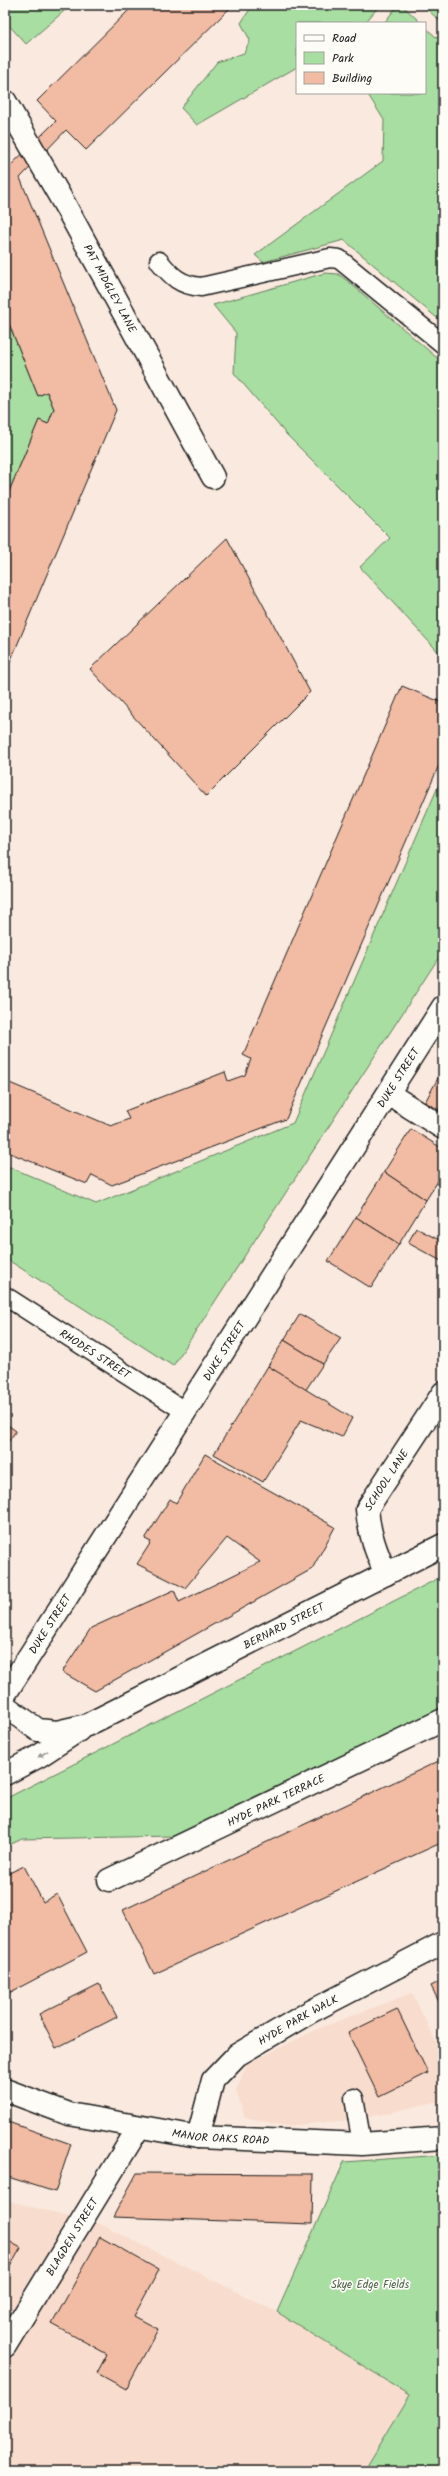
<svg xmlns="http://www.w3.org/2000/svg" width="448" height="2476" font-family="Kalam,sans-serif">
	<style>
		.built { fill: #f8dccd }
		.green { fill: #a8dea1; stroke: #627d5e }
		.building { fill: #f2bca4; stroke: #1c1c1c }
		.lines { fill: none; stroke-linecap: round; stroke-linejoin: round }
		.service-casing { stroke: #1c1c1c; stroke-width: 21 }
		.minor-casing { stroke: #1c1c1c; stroke-width: 25 }
		.secondary-casing { stroke: #1c1c1c; stroke-width: 25 }
		.service { stroke: #fdfcf7; stroke-width: 18 }
		.minor { stroke: #fdfcf7; stroke-width: 22 }
		.secondary { stroke: #fdfcf7; stroke-width: 22 }
		.oneway { fill: #989794 }
		.labels { text-anchor: middle; stroke-width: 3.5; stroke-linejoin: round; paint-order: stroke }
		.street-label { font-size: 11px; fill: #1c1c1c; stroke: #fdfcf7 }
		.park-label { font-size: 11px; fill: #4d604b; stroke: #fdfcf7 }
	</style>
	<rect width="100%" height="100%" fill="#fae9de"/>
	<filter id="ink" filterUnits="userSpaceOnUse"><feTurbulence type="fractalNoise" baseFrequency=".025" numOctaves="2"/><feDisplacementMap in="SourceGraphic" scale="8" xChannelSelector="R" yChannelSelector="G"/><feConvolveMatrix kernelMatrix="1 2 1 2 8 2 1 2 1" color-interpolation-filters="sRGB"/></filter>
	<g filter="url(#ink)">
		<!-- built -->
		<g class="built">
			<path d="M412 1993 443 2057V2100L360 2119 285 2126 245 2117 236 2091 247 2064 320 2028Z"/>
			<path d="M5 2200 100 2224 277 2312 410 2395 364 2471H5Z"/>
		</g>
		<!-- green -->
		<g class="green">
			<path d="M5 5H71L26 44 5 21Z"/>
			<path d="M278 5H380L365 23H297V67L197 125 181 108 217 62 244 53 250 40 241 23 252 6 276 8Z"/>
			<path d="M398 5H402L421 23H384Z"/>
			<path d="M422 5H443V18L439 20Z"/>
			<path d="M425 27 437 38 443 35V323L344 240 263 262 255 255 383 161 384 120 367 93H425Z"/>
			<path d="M325 273 338 274 349 282 443 363V657L360 567 390 538 287 435 234 373 236 333 213 305Z"/>
			<path d="M5 314 38 396 47 392 54 409 48 424 39 420 5 501Z"/>
			<path d="M443 775V951L173 1366 5 1258V1165L96 1204 293 1123Z"/>
			<path d="M443 1576V1707L175 1836 22 1839 5 1847V1799Z"/>
			<path d="M443 2155V2471H364L410 2395 277 2312 344 2162Z"/>
		</g>
		<!-- building -->
		<g class="building">
			<path d="M134 5H233L86 150 66 130 20 178 116 410 5 674V501L39 420 48 424 54 409 47 392 38 396 5 314V167L8 168 56 121 37 101Z"/>
			<path d="M227 538 310 692 206 796 90 669Z"/>
			<path d="M402 686 443 703V756L286 1119 112 1185 92 1175 87 1184 5 1151V1081L111 1126 129 1119 125 1111 225 1072 228 1081 245 1075 251 1059 243 1055Z"/>
			<path d="M443 1069V1112L425 1102Z"/>
			<path d="M411 1129 443 1149V1173L426 1200 384 1172Z"/>
			<path d="M384 1172 426 1200 399 1244 356 1217Z"/>
			<path d="M356 1217 399 1244 371 1288 328 1261Z"/>
			<path d="M416 1228 443 1242V1262L408 1243Z"/>
			<path d="M300 1314 341 1338 323 1364 284 1340Z"/>
			<path d="M284 1340 323 1364 305 1391 268 1366Z"/>
			<path d="M268 1366 352 1418 342 1437 301 1420 263 1482 214 1454Z"/>
			<path d="M5 1423 16 1431 5 1446Z"/>
			<path d="M205 1454 335 1527 312 1569 95 1691 62 1672 91 1628 174 1590 179 1602 260 1562 227 1538 185 1588 137 1564 151 1542 145 1539 170 1499 176 1503Z"/>
			<path d="M443 1759V1842L154 1974 123 1910Z"/>
			<path d="M24 1866 43 1902 57 1894 87 1952 5 1995V1935L10 1932 5 1922V1875Z"/>
			<path d="M443 1980V2010L431 1986Z"/>
			<path d="M99 1984 117 2017 56 2048 39 2014Z"/>
			<path d="M397 2009 428 2073 379 2097 348 2033Z"/>
			<path d="M5 2121 71 2144 55 2192 5 2176Z"/>
			<path d="M137 2173 313 2174 312 2224 113 2217Z"/>
			<path d="M100 2237 159 2270 134 2316 158 2329 126 2389 97 2373 107 2354 52 2324Z"/>
			<path d="M5 2239 21 2248 5 2275Z"/>
		</g>
		<g class="lines">
			<defs>
				<g id="service">
					<path d="M159 261C172 277 180 285 201 287L330 258 339 259 443 344"/>
					<path id="s1" d="M5 1296 186 1412"/>
					<path d="M354 2098 362 2144"/>
				</g>
				<g id="minor">
					<path id="s2" d="M5 101 66 207 213 477"/>
					<path d="M389 1094 443 1128"/>
					<path id="s3" d="M386 1574C376 1552 369 1533 367 1509L443 1393"/>
					<path id="s4" d="M109 1880 443 1720"/>
					<path id="s5" d="M5 2090 69 2114 198 2137 362 2144 443 2138"/>
					<path id="s6" d="M198 2137 213 2080 237 2055 310 2012 443 1943"/>
					<path id="s7" d="M5 2346 139 2127"/>
				</g>
				<g id="secondary">
					<path id="s8" d="M5 1694 443 1007"/>
					<path id="s9" d="M5 1706 38 1730 57 1732 87 1725 443 1545"/>
					<path d="M5 1774 39 1756 79 1730"/>
				</g>
			</defs>
			<!-- service casing -->
			<use href="#service" class="service-casing"/>
			<!-- minor casing -->
			<use href="#minor" class="minor-casing"/>
			<!-- secondary casing -->
			<use href="#secondary" class="secondary-casing"/>
			<!-- service -->
			<use href="#service" class="service"/>
			<!-- minor -->
			<use href="#minor" class="minor"/>
			<!-- secondary -->
			<use href="#secondary" class="secondary"/>
		</g>
		<!-- one-way arrows -->
		<defs><path id="oneway-solid" d="M-6-.8H1V-3.2L6.5 0L1 3.2V.8H-6Z"/></defs>
		<use class="oneway" href="#oneway-solid" transform="translate(43 1754) rotate(148)"/>
	</g>
	<g class="labels">
		<!-- street labels -->
		<g class="street-label">
			<text dy="4" stroke="none"><textPath href="#s2" startOffset="215">PAT MIDGLEY LANE</textPath></text>
			<text dy="4" stroke="none"><textPath href="#s8" startOffset="731">DUKE STREET</textPath></text>
			<text dy="4" stroke="none"><textPath href="#s8" startOffset="407">DUKE STREET</textPath></text>
			<text dy="4" stroke="none"><textPath href="#s1" startOffset="107">RHODES STREET</textPath></text>
			<text dy="4" stroke="none"><textPath href="#s3" startOffset="103">SCHOOL LANE</textPath></text>
			<text dy="4" stroke="none"><textPath href="#s8" startOffset="83">DUKE STREET</textPath></text>
			<text dy="4" stroke="none"><textPath href="#s9" startOffset="311">BERNARD STREET</textPath></text>
			<text dy="4" stroke="none"><textPath href="#s4" startOffset="185">HYDE PARK TERRACE</textPath></text>
			<text dy="4" stroke="none"><textPath href="#s6" startOffset="164">HYDE PARK WALK</textPath></text>
			<text dy="4" stroke="none"><textPath href="#s5" startOffset="222">MANOR OAKS ROAD</textPath></text>
			<text dy="4" stroke="none"><textPath href="#s7" startOffset="128">BLAGDEN STREET</textPath></text>
		</g>
		<!-- park labels -->
		<g class="park-label">
			<text x="370" y="2288">Skye Edge Fields</text>
		</g>
	</g>
	<!-- margin -->
	<rect width="448" height="2476" fill="none" stroke="#fdfcf7" stroke-width="20"/>
	<rect x="10" y="10" width="428" height="2456" fill="none" stroke="#1c1c1c" stroke-width="1.5" filter="url(#ink)"/>
	<!-- legend -->
	<rect x="296" y="22" width="130" height="72" fill="#fdfcf7" stroke="#a3a29f"/>
	<rect x="304" y="35" width="20" height="6" fill="#fdfcf7" stroke="#a3a29f"/>
	<text x="332" y="42" font-size="12" fill="#1c1c1c">Road</text>
	<rect x="304" y="52" width="20" height="12" fill="#a8dea1" stroke="#a3a29f"/>
	<text x="332" y="62" font-size="12" fill="#1c1c1c">Park</text>
	<rect x="304" y="72" width="20" height="12" fill="#f2bca4" stroke="#a3a29f"/>
	<text x="332" y="82" font-size="12" fill="#1c1c1c">Building</text>
</svg>
